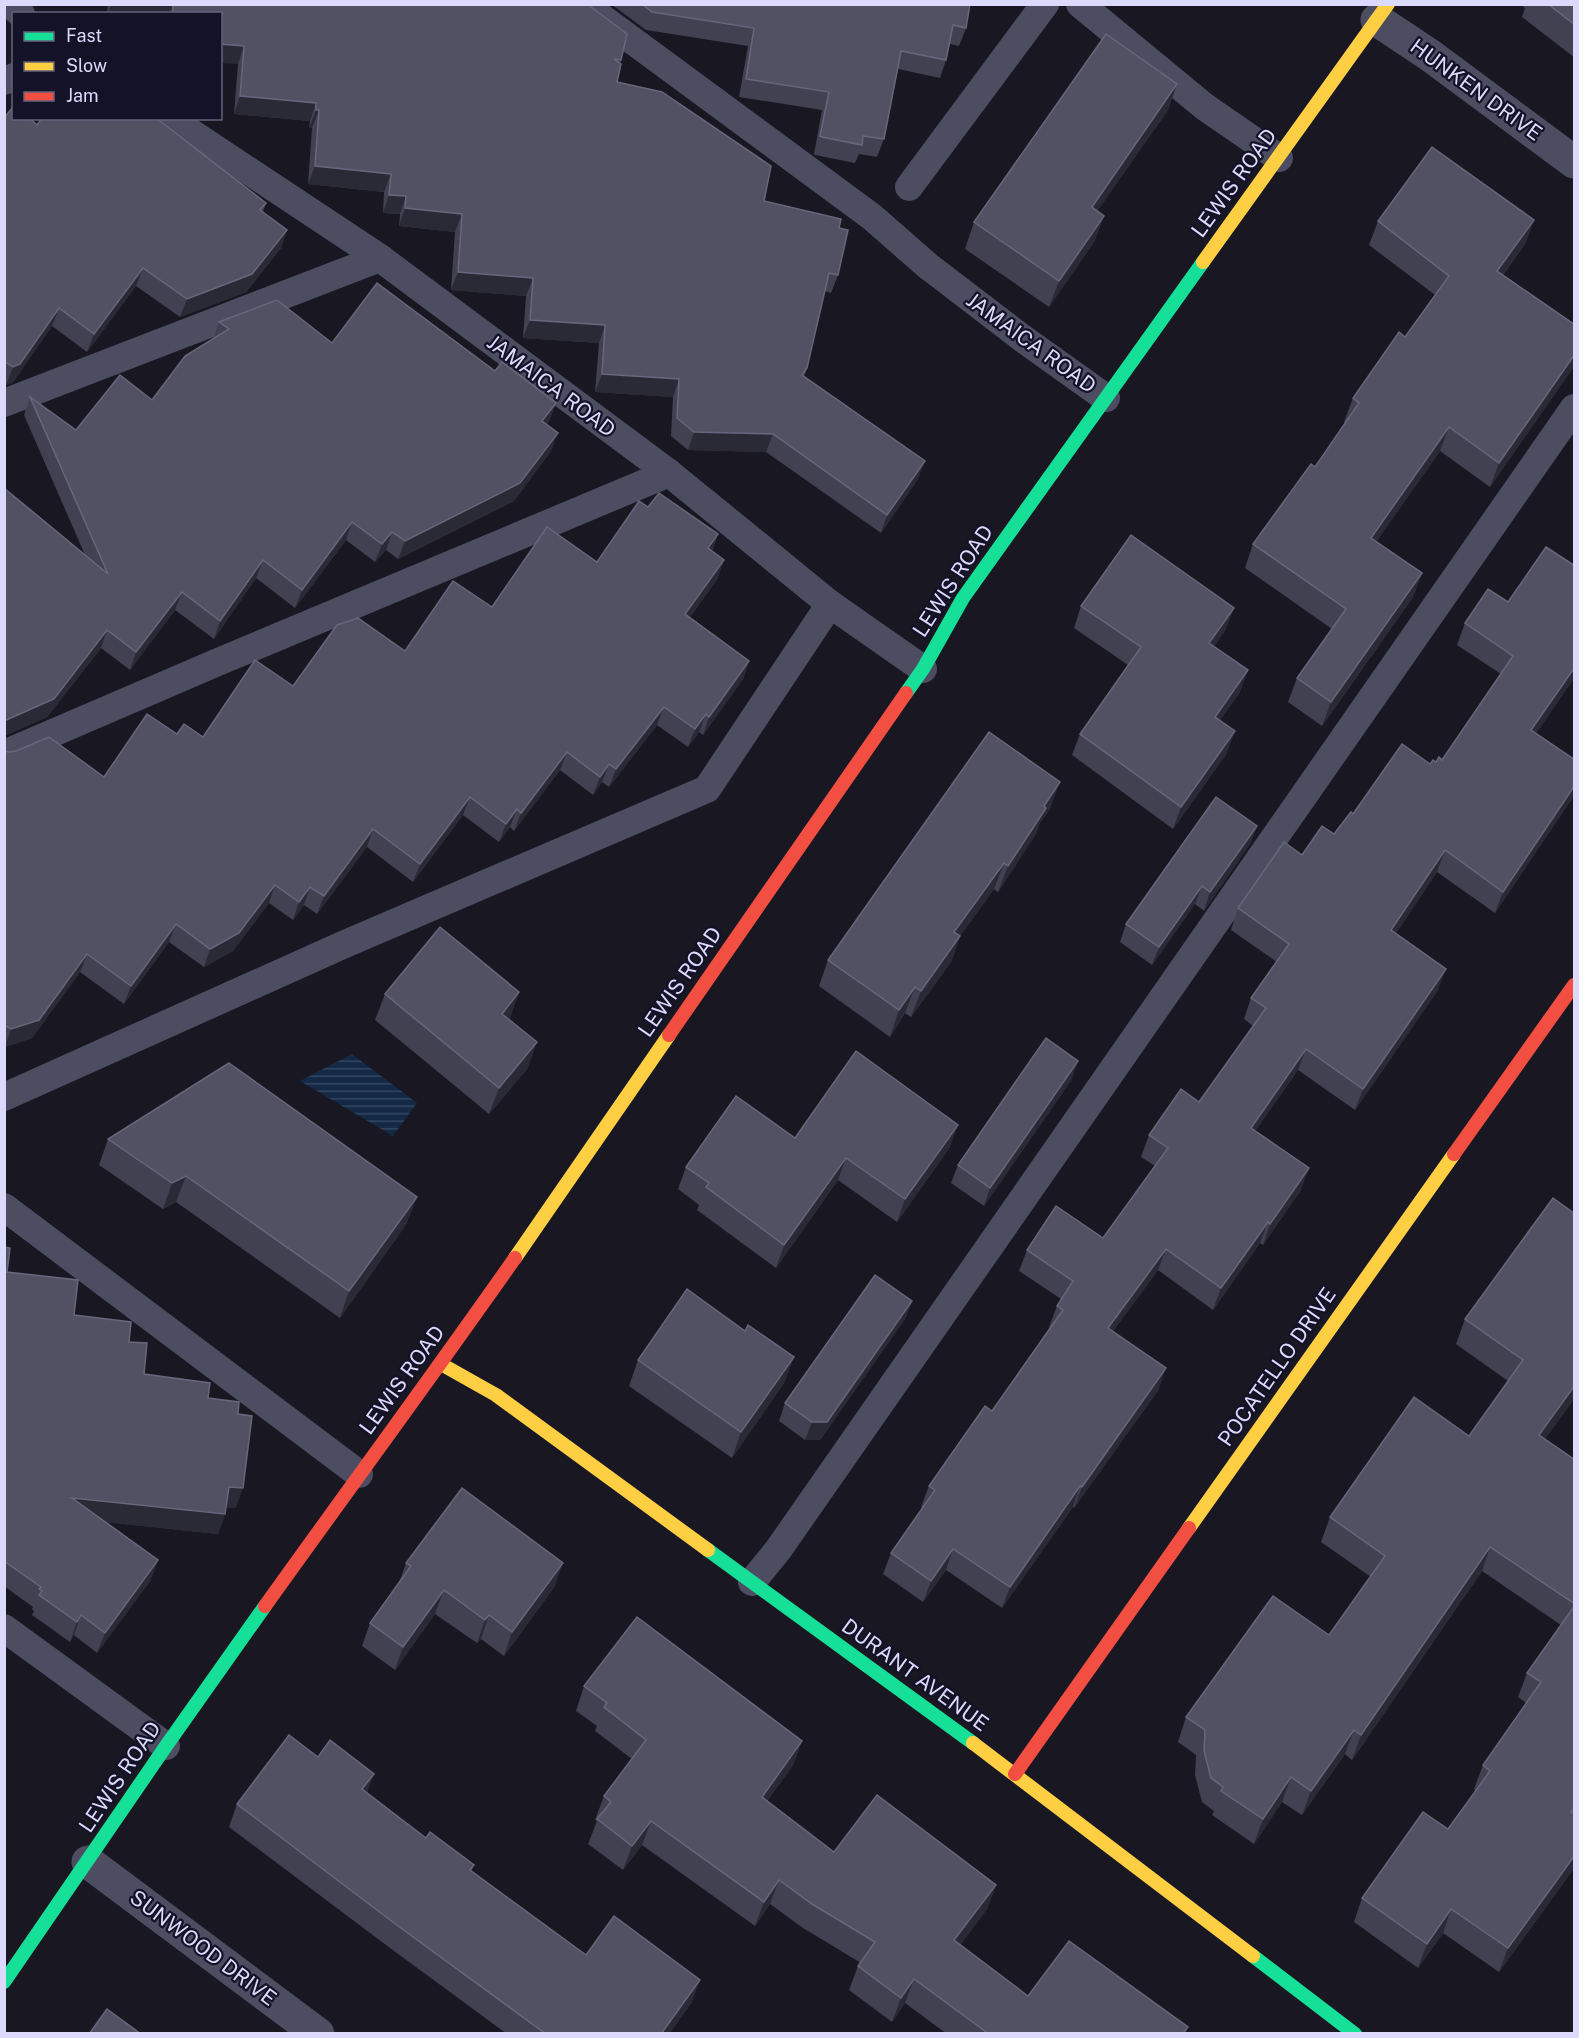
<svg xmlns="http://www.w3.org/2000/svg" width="1579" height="2038" font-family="'Public Sans',sans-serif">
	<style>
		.water { fill: url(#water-rules) }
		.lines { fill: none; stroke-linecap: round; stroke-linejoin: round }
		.lane { stroke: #4d4d62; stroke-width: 28 }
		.street { stroke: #4d4d62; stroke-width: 33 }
		.fast { stroke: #16e098; stroke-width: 14 }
		.slow { stroke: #ffcf43; stroke-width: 14 }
		.jam { stroke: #f24e42; stroke-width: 14 }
		.wall { fill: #424151 }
		.shaded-wall { fill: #2a2936 }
		.building { fill: #525163; stroke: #68667b; stroke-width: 1.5 }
		.labels { text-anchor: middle; stroke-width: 4.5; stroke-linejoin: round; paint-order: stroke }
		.street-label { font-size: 21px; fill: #dcdafc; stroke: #141227 }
	</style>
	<defs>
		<pattern id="water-rules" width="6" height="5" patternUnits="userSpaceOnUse" patternTransform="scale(1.5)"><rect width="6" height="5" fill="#132946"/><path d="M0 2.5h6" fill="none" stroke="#354762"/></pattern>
	</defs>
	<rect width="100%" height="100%" fill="#181722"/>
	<!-- water -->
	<path class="water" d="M352 1054 417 1103 393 1136 300 1081Z"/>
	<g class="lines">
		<!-- lane -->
		<g class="lane">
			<path d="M10 4 21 14"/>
			<path d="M583 4 872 217 928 266 1022 338 1106 398"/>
			<path d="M1080 4 1205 107 1279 158"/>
			<path d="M4 81 14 77"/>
			<path d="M169 118 380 258 669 473 830 604 923 669"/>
			<path d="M909 187 1045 4"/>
			<path d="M4 403 380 258"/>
			<path d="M4 754 218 662 669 473"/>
			<path d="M4 1097 345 944 707 789 830 604"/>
			<path d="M4 1207 359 1474"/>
			<path d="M752 1582 778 1550 1574 408"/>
			<path d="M4 1628 166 1746"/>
		</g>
		<!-- street -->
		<g class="street">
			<path d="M1377 20 1431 56 1574 162"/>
			<path d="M88 1862 318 2034"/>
		</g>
		<!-- fast -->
		<g class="fast">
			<path d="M906 693 923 669 963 598 1203 262"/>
			<path d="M708 1550 973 1743"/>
			<path d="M1253 1956 1355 2034"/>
			<path d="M4 1982 166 1746 265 1606"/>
		</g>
		<!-- slow -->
		<g class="slow">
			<path d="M1203 262 1388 4"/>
			<path d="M515 1258 669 1035"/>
			<path d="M441 1364 496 1395 708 1550"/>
			<path d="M1189 1528 1454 1154"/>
			<path d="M973 1743 1253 1956"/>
		</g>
		<!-- jam -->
		<g class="jam">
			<path d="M669 1035 906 693"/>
			<path d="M1454 1154 1574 985"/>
			<path d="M265 1606C348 1490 433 1375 515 1258"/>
			<path d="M1015 1774 1189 1528"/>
		</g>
	</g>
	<!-- wall -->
	<g class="wall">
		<path d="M108 4H587L621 60 617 82 764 201 839 228 838 275 831 293 825 291 807 368 804 377 918 479 881 533 766 452 688 450 671 436 673 397 595 392 599 343 523 338 526 296 451 290 455 232 399 226 400 214 383 213 384 192 308 184 312 128H309L310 121 234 114 238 64 220 14H107Z"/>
		<path d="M611 4H970L966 28 959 46 950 44 946 60 940 78 898 69 884 139 877 157 859 154 855 163 815 155 814 154 822 110 739 97 748 46 646 30Z"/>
		<path d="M1520 4H1575V58L1522 17 1525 8Z"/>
		<path d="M1177 84 1168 110 1097 211 1104 216 1094 242 1049 307 965 249 974 222Z"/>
		<path d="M4 118 37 125 266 203 263 212 287 230 281 248 246 292 180 317 136 286 87 352 52 326 13 382 6 385 4 384Z"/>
		<path d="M1534 220 1525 244 1503 275 1575 325V365L1490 487 1440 451 1376 542 1422 573 1413 597 1322 726 1288 702 1297 678 1332 629 1245 568 1253 544 1315 467 1345 423 1344 422 1353 398 1405 337 1435 295 1369 245 1378 221Z"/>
		<path d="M219 322 332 343 495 371 556 403 549 421 547 424 551 451 514 501 398 559 386 550 375 562 346 540 295 608 256 578 214 639 175 610 130 670 101 648 47 717 4 736V488L85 555 24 415 30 397 76 430 152 400 213 339Z"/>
		<path d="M648 507 718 534 712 551 718 578 690 617 749 661 743 679 703 735 699 732 688 747 657 725 609 787 602 782 593 795 560 770 514 831 510 827 499 842 463 815 413 882 367 847 317 914 304 905 293 920 269 903 233 951 204 967 169 942 124 1004 80 972 32 1038 5 1047 4 751 104 777 177 734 203 737 293 686 405 651 492 607 597 562Z"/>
		<path d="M1575 566V677L1536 733 1575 760V794L1495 913 1437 872 1396 933 1438 990 1355 1110 1298 1070 1255 1131 1301 1190 1263 1245 1260 1243 1213 1310 1158 1270 1113 1331 1159 1389 1074 1508 1073 1507 1002 1608 946 1570 923 1602 883 1574 891 1553 922 1508 921 1507 929 1486 992 1411 1050 1327H1049L1057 1306 1061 1299 1019 1271 1027 1250 1103 1238 1155 1166 1141 1157 1149 1135 1199 1102 1253 1026 1244 1019 1251 998 1277 962 1231 930 1238 908 1302 855 1334 834 1353 814 1430 764 1442 760 1501 674 1457 645 1465 623 1508 602Z"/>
		<path d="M1081 606 1226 629 1214 646 1240 692 1220 720 1227 753 1173 829 1072 755 1080 734 1128 665 1074 628Z"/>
		<path d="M1050 809 1040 823 1036 834 998 892 994 889 960 936 951 962 911 1017 905 1013 890 1037 819 986 828 960Z"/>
		<path d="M1257 826 1250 844 1204 911 1195 904 1152 965 1120 942 1126 924Z"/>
		<path d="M385 994 509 1019 528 1068 489 1114 375 1020Z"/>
		<path d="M1072 1079 984 1206 951 1183 958 1165Z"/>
		<path d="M795 1138 950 1147 897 1222 838 1180 776 1268 697 1210 699 1205 678 1189 686 1167Z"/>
		<path d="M108 1139 407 1223 340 1318 176 1202 163 1209 99 1165Z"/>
		<path d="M1575 1214V1398L1544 1439 1575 1460V1867L1499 1972 1443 1933 1418 1968 1354 1922 1362 1898 1448 1829 1476 1791 1474 1789 1483 1765 1526 1703 1518 1697 1527 1673 1561 1625 1482 1571 1352 1760 1345 1754 1302 1815 1282 1802 1254 1844 1212 1815 1214 1811 1202 1802 1195 1775 1196 1755 1178 1742 1186 1717 1329 1635 1371 1577 1321 1542 1330 1517 1469 1436 1508 1381 1456 1344 1465 1319Z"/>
		<path d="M4 1247 7 1272 74 1315 129 1342 144 1374 208 1398 238 1414 236 1508 226 1507 225 1514 218 1534 106 1522 158 1560 150 1581 97 1653 74 1635 70 1642 32 1615 34 1611 32 1609 33 1607 4 1586Z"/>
		<path d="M912 1301 905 1319 820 1440H805L779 1421 785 1403Z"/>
		<path d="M794 1357 784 1383 732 1458 629 1386 638 1360Z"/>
		<path d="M406 1563 555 1586 504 1656 481 1639 477 1643 435 1614 395 1670 362 1646 370 1623 399 1583Z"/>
		<path d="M584 1686 802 1741 793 1765 767 1801 834 1852 996 1885 987 1909 960 1945 1028 1996 1186 2034H947L905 2003 892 2022 849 1990 858 1966 861 1963 803 1928 770 1904 755 1926 642 1845 623 1870 588 1844 597 1821 595 1820 604 1796 632 1759 595 1731 597 1726 576 1711Z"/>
		<path d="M318 1757 426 1838 474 1865 471 1871 586 1955 692 2002 669 2034H507L386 1945 229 1827 237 1804Z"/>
	</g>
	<!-- shaded-wall -->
	<g class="shaded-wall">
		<path d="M111 4H173L170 14H108Z"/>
		<path d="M220 44 244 46 238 64 220 63Z"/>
		<path d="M1177 84 1168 110 1082 233 1092 207Z"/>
		<path d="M240 96 316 103 310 121 234 114Z"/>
		<path d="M316 110H319L312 128H309Z"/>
		<path d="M315 166 391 174 384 192 308 184Z"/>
		<path d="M389 195 406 196 400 214 383 213Z"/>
		<path d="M405 208 462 214 455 232 399 226Z"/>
		<path d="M1104 216 1094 242 1049 307 1059 281Z"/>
		<path d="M1534 220 1525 244 1488 295 1497 271Z"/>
		<path d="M287 230 281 248 246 292 180 317 187 299Z"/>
		<path d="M143 268 136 286 87 352 94 334Z"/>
		<path d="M458 272 533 278 526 296 451 290Z"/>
		<path d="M59 308 52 326 13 382 6 385 13 367Z"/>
		<path d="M530 320 605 325 599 343 523 338Z"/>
		<path d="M1575 354V365L1490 487 1499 463Z"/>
		<path d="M602 374 679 379 673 397 595 392Z"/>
		<path d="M556 403 549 421 536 439 542 421Z"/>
		<path d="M1449 427 1440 451 1362 562 1371 538Z"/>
		<path d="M694 432 773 434 766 452 688 450Z"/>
		<path d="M558 433 551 451 514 501 398 559 405 541Z"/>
		<path d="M925 461 918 479 881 533 887 515Z"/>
		<path d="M352 522 346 540 295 608 302 590Z"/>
		<path d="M392 532 386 550 375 562 382 544Z"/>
		<path d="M718 534 711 552 708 548Z"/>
		<path d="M263 560 256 578 214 639 220 621Z"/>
		<path d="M724 560 718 578 679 632 685 614Z"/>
		<path d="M1422 573 1413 597 1322 726 1331 702Z"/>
		<path d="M182 592 175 610 130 670 136 652Z"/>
		<path d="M1234 608 1226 629 1201 664 1209 643Z"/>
		<path d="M107 630 101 648 47 717 4 736V721Z"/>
		<path d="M749 661 743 679 703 735 709 717Z"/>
		<path d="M1575 667V677L1524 751 1531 730Z"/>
		<path d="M1248 670 1240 692 1207 738 1215 717Z"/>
		<path d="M664 707 657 725 609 787 616 769Z"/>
		<path d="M706 714 699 732 688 747 695 729Z"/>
		<path d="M1235 731 1227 753 1173 829 1181 807Z"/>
		<path d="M567 752 560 770 514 831 521 813Z"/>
		<path d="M609 764 602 782 593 795 600 777Z"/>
		<path d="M1060 782 1050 809 1040 823 1036 834 998 892 1008 866 1044 806Z"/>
		<path d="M1575 785V794L1495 913 1503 892Z"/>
		<path d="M470 797 463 815 413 882 420 864Z"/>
		<path d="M517 809 510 827 499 842 506 824Z"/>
		<path d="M1257 826 1250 844 1204 911 1210 892Z"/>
		<path d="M373 829 367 847 317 914 324 896Z"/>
		<path d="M1445 850 1437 872 1384 951 1391 930Z"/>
		<path d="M1004 863 994 889 944 958 954 932Z"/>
		<path d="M275 885 269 903 233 951 204 967 210 949Z"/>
		<path d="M1202 886 1195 904 1152 965 1159 947Z"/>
		<path d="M310 887 304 905 293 920 299 902Z"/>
		<path d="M176 924 169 942 124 1004 131 986Z"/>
		<path d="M960 936 951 962 911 1017 921 991Z"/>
		<path d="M87 954 80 972 32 1038 5 1047 11 1029Z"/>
		<path d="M1446 969 1438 990 1355 1110 1363 1089Z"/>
		<path d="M915 987 905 1013 890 1037 899 1010Z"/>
		<path d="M519 992 510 1019 493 1040 502 1014Z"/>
		<path d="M537 1042 528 1068 489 1114 499 1088Z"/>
		<path d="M1306 1049 1298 1070 1243 1149 1251 1128Z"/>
		<path d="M1078 1061 1072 1079 984 1206 990 1188Z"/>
		<path d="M958 1125 950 1147 897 1222 905 1199Z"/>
		<path d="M846 1158 838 1180 776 1268 784 1245Z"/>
		<path d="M1309 1168 1301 1190 1263 1245 1270 1224Z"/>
		<path d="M186 1176 176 1202 163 1209 172 1183Z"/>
		<path d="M417 1197 407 1223 340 1318 349 1291Z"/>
		<path d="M1268 1222 1260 1243 1213 1310 1221 1288Z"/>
		<path d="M1166 1249 1158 1270 1100 1349 1108 1328Z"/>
		<path d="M912 1301 905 1319 820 1440H805L812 1422Z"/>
		<path d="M794 1357 784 1383 732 1458 741 1432Z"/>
		<path d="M1166 1368 1159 1389 1074 1508 1082 1487Z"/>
		<path d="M1575 1385V1398L1530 1460 1539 1435Z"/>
		<path d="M1080 1486 1073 1507 1002 1608 1010 1587Z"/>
		<path d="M229 1487 243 1488 236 1508 221 1507Z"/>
		<path d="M72 1498 225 1514 218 1534 65 1518Z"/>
		<path d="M1490 1547 1482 1571 1352 1760 1361 1735Z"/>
		<path d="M953 1549 946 1570 923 1602 931 1581Z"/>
		<path d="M158 1560 150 1581 97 1653 105 1633Z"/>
		<path d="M563 1563 555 1586 504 1656 512 1632Z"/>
		<path d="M444 1590 435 1614 395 1670 403 1647Z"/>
		<path d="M81 1615 74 1635 70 1642 77 1622Z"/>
		<path d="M489 1615 481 1639 477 1643 485 1620Z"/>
		<path d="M1354 1730 1345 1754 1302 1815 1311 1791Z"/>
		<path d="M802 1741 793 1765 753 1821 762 1797Z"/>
		<path d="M374 1774 366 1796 362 1789Z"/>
		<path d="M1291 1777 1282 1802 1254 1844 1263 1819Z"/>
		<path d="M651 1821 642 1845 623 1870 632 1846Z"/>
		<path d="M1575 1855V1867L1499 1972 1508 1948Z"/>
		<path d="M779 1880 770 1904 755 1926 764 1902Z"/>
		<path d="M996 1885 987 1909 945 1965 954 1940Z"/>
		<path d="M1451 1909 1443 1933 1418 1968 1427 1944Z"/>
		<path d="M914 1979 905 2003 892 2022 901 1998Z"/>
		<path d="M700 1980 692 2002 669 2034H661Z"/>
	</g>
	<!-- building -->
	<g class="building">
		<path d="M173 4H587L627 34 621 60 614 59 621 64 617 82 662 92 771 166 764 201 841 219 839 228 848 230 838 275 829 273 807 368 802 375 925 461 887 515 773 434 694 432 677 418 679 379 602 374 605 325 530 320 533 278 458 272 462 214 405 208 406 196 389 195 391 174 315 166 319 110H316V103L240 96 244 46 220 44V14H173Z"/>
		<path d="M642 4H970L966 28 953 25 946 60 901 51 884 139 863 136 862 145 822 137 820 136 829 92 746 79 754 28 652 12Z"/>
		<path d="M1548 4H1575V25Z"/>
		<path d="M1106 34 1177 84 1092 207 1104 216 1059 281 974 222Z"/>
		<path d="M13 107 14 118H29L37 125 42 118H156L266 203 260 210 287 230 252 274 187 299 143 268 94 334 59 308 20 364 13 367 4 361V118Z"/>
		<path d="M1432 147 1534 220 1497 271 1575 325V354L1499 463 1449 427 1371 538 1422 573 1331 702 1297 678 1346 609 1253 544 1311 464 1315 467 1359 403 1353 398 1399 332 1405 337 1449 276 1378 221Z"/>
		<path d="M377 283 495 371 502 362 556 403 542 421 558 433 520 483 405 541 392 532 382 544 352 522 302 590 263 560 220 621 182 592 136 652 107 630 54 699 4 721V488L108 574 30 397 76 430 120 375 152 400 185 356 229 329 219 322 277 300 332 343Z"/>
		<path d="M659 493 718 534 708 548 724 560 685 614 749 661 709 717 706 714 695 729 664 707 616 769 609 764 600 777 567 752 521 813 517 809 506 824 470 797 420 864 373 829 324 896 310 887 299 902 275 885 239 933 210 949 176 924 131 986 87 954 39 1020 11 1029 4 1025V751L9 752 16 751 49 737 104 777 147 714 177 734 184 724 203 737 255 660 293 686 337 625 358 618 405 651 453 581 492 607 547 527 597 562 639 501 648 507Z"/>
		<path d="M1131 535 1234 608 1209 643 1248 670 1215 717 1235 731 1181 807 1080 734 1141 647 1081 606Z"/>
		<path d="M1546 547 1575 566V667L1531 730 1575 760V785L1503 892 1445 850 1391 930 1446 969 1363 1089 1306 1049 1251 1128 1309 1168 1270 1224 1268 1222 1221 1288 1166 1249 1108 1328 1166 1368 1082 1487 1080 1486 1010 1587 953 1549 931 1581 891 1553 935 1490 929 1486 985 1406 992 1411 1063 1310 1057 1306 1073 1281 1027 1250 1056 1206 1103 1238 1168 1148 1149 1135 1181 1089 1199 1102 1266 1008 1251 998 1289 944 1238 908 1284 842 1302 855 1322 826 1334 834 1351 812 1353 814 1402 744 1430 764 1433 760 1436 762 1439 757 1442 760 1513 656 1465 623 1488 589 1508 602Z"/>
		<path d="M989 732 1060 782 1044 806 1046 808 1008 866 1004 863 954 932 960 936 921 991 915 987 899 1010 828 960Z"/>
		<path d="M1216 797 1257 826 1210 892 1202 886 1159 947 1126 924Z"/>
		<path d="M440 927 519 992 502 1014 537 1042 499 1088 385 994Z"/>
		<path d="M1046 1038 1078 1061 990 1188 958 1165Z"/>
		<path d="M856 1051 958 1125 905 1199 846 1158 784 1245 706 1187 709 1183 686 1167 736 1096 795 1138Z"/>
		<path d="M229 1063 417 1197 349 1291 186 1176 172 1183 108 1139Z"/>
		<path d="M1553 1198 1575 1214V1385L1539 1435 1575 1460V1604L1490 1547 1361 1735 1354 1730 1311 1791 1291 1777 1263 1819 1221 1791 1223 1787 1211 1778 1204 1751 1205 1730 1186 1717 1273 1596 1329 1635 1385 1556 1330 1517 1414 1397 1469 1436 1523 1360 1465 1319Z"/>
		<path d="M4 1247 10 1248 7 1272 78 1280 74 1315 131 1322 129 1342 147 1343 144 1374 210 1383 208 1398 239 1402 238 1414 252 1416 243 1488 229 1487 225 1514 72 1498 158 1560 105 1633 81 1615 77 1622 39 1595 42 1591 39 1589 41 1587 4 1561Z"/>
		<path d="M875 1275 912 1301 827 1422H812L785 1403Z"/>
		<path d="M687 1289 745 1331 748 1325 794 1357 741 1432 638 1360Z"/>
		<path d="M462 1488 563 1563 512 1632 489 1615 485 1620 444 1590 403 1647 370 1623 411 1566 406 1563Z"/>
		<path d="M1575 1605V1808L1571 1812 1575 1815V1855L1508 1948 1451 1909 1427 1944 1362 1898 1423 1812 1448 1829 1490 1771 1483 1765 1541 1682 1527 1673Z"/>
		<path d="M637 1617 802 1741 762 1797 834 1852 877 1795 996 1885 954 1940 1028 1996 1069 1941 1188 2027 1183 2034H989L914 1979 901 1998 858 1966 875 1942 812 1904 779 1880 764 1902 651 1821 632 1846 597 1819 611 1802 604 1796 646 1740 604 1707 607 1703 584 1686Z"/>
		<path d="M289 1735 318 1757 330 1740 374 1774 362 1789 426 1838 430 1832 474 1865 470 1870 586 1955 614 1916 700 1980 661 2034H546L394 1923 237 1804Z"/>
		<path d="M107 2009 141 2034H89Z"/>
	</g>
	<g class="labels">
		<!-- street labels -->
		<g class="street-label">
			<text transform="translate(1476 90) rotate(36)" y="7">HUNKEN DRIVE</text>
			<text transform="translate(1234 183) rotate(-54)" y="7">LEWIS ROAD</text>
			<text transform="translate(1031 343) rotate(36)" y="7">JAMAICA ROAD</text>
			<text transform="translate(551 386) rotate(37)" y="7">JAMAICA ROAD</text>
			<text transform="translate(953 581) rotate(-57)" y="7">LEWIS ROAD</text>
			<text transform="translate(680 982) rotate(-55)" y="7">LEWIS ROAD</text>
			<text transform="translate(1277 1367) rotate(-55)" y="7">POCATELLO DRIVE</text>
			<text transform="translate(402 1380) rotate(-54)" y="7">LEWIS ROAD</text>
			<text transform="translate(915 1675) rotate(36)" y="7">DURANT AVENUE</text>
			<text transform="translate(120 1777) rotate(-56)" y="7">LEWIS ROAD</text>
			<text transform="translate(203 1948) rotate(37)" y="7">SUNWOOD DRIVE</text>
		</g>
	</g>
	<!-- border -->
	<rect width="1579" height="2038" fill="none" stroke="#dcdafc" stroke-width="12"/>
	<!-- legend -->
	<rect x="12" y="12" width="210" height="108" fill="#141227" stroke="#64627c" stroke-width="1.5"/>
	<rect x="24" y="32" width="30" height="9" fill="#16e098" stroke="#64627c" stroke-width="1.5"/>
	<text x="66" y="42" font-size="18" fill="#dcdafc">Fast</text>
	<rect x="24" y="62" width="30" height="9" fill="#ffcf43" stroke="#64627c" stroke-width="1.5"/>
	<text x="66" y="72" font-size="18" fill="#dcdafc">Slow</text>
	<rect x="24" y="92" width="30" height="9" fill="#f24e42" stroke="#64627c" stroke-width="1.5"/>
	<text x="66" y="102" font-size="18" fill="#dcdafc">Jam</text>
</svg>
